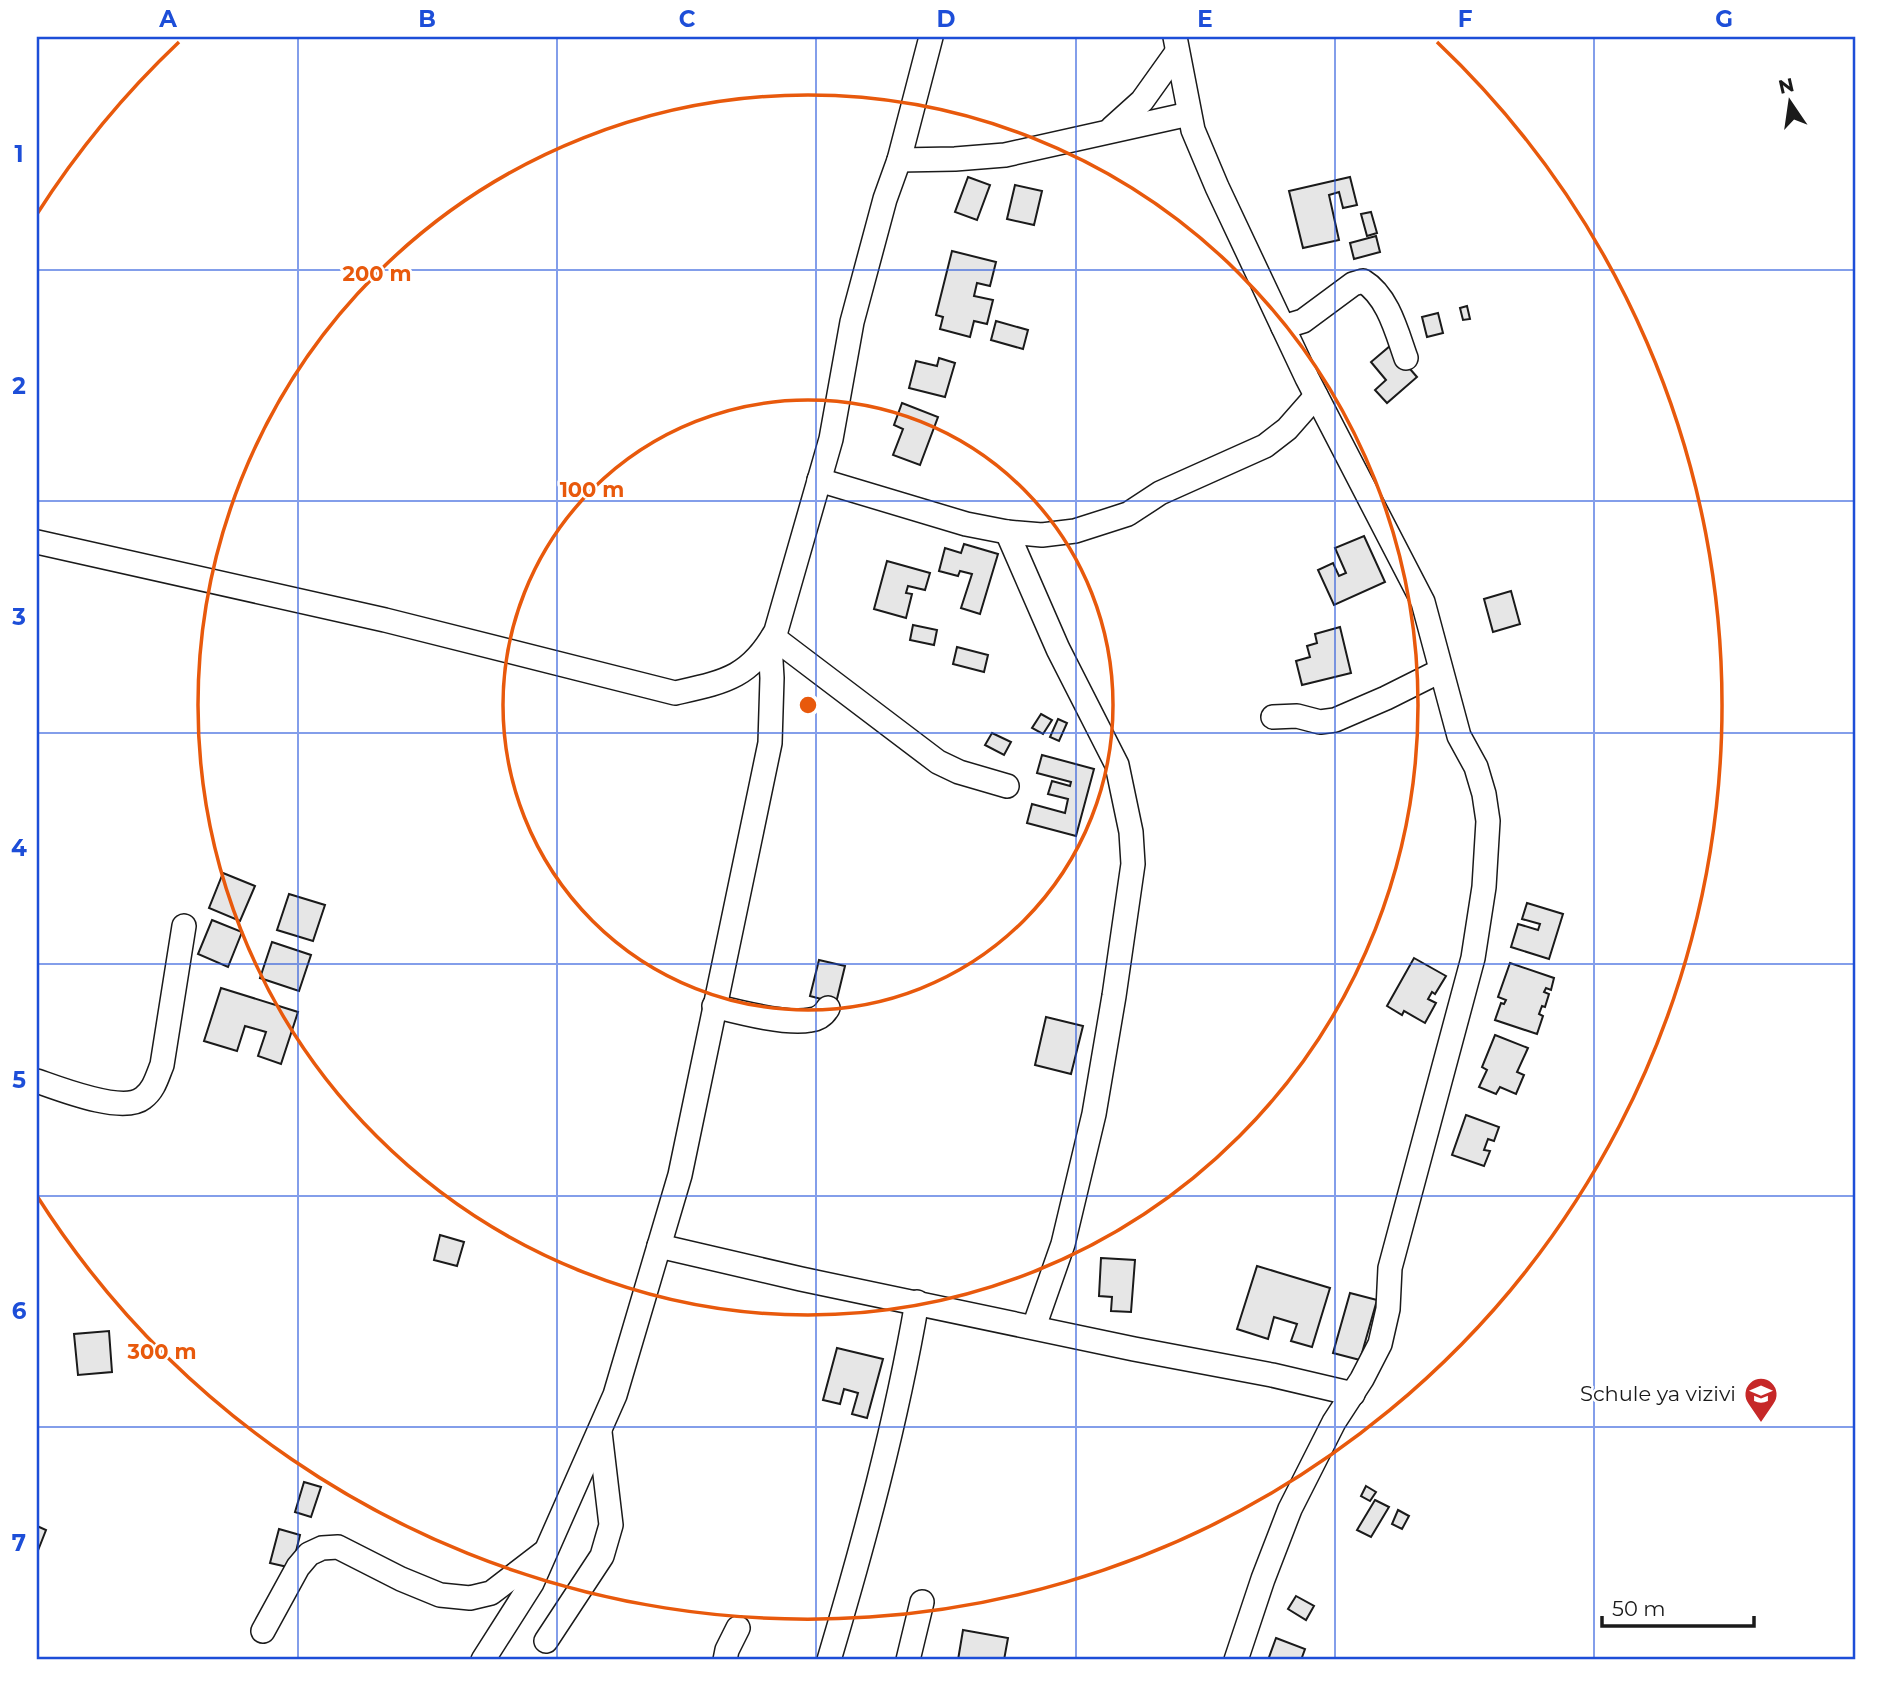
<svg xmlns="http://www.w3.org/2000/svg" width="1892" height="1697" font-family="Montserrat,sans-serif">
	<style>
		.building { fill: #e6e6e6; stroke: #1a1a1a; stroke-width: 2 }
		.lines { fill: none; stroke-linecap: round; stroke-linejoin: round }
		.minor-casing { stroke: #1a1a1a; stroke-width: 26 }
		.minor { stroke: #fff; stroke-width: 23 }
		.grid { fill: none; stroke: #1d4ed8; stroke-width: 2; stroke-opacity: 0.55 }
		.ring { fill: none; stroke: #e8590c; stroke-width: 3.5 }
		.labels { text-anchor: middle; stroke-width: 5; stroke-linejoin: round; paint-order: stroke }
		.poi-label { font-size: 21px; fill: #1a1a1a; stroke: #fff; text-anchor: end }
		.centre { fill: #e8590c; stroke: #fff; stroke-width: 3.5 }
		.ring-label { font-size: 21px; text-anchor: middle; font-weight: bold; fill: #e8590c; stroke: #fff; stroke-width: 5; stroke-linejoin: round; paint-order: stroke }
		.neatline { fill: none; stroke: #1d4ed8; stroke-width: 2.5 }
		.grid-label { font-size: 23px; text-anchor: middle; font-weight: bold; fill: #1d4ed8 }
	</style>
	<rect width="100%" height="100%" fill="#fff"/>
	<!-- building -->
	<g class="building">
		<path d="M968 177 990 185 977 220 955 212Z"/>
		<path d="M1350 177 1357 205 1343 208 1339 192 1329 195 1339 240 1303 248 1289 191Z"/>
		<path d="M1015 185 1042 191 1034 225 1007 219Z"/>
		<path d="M1371 212 1377 233 1367 236 1361 214Z"/>
		<path d="M1376 236 1380 252 1354 259 1350 243Z"/>
		<path d="M952 251 996 262 990 286 977 283 974 296 993 300 987 324 974 321 970 337 940 329 943 317 936 315Z"/>
		<path d="M1467 306 1470 319 1463 320 1460 308Z"/>
		<path d="M1438 313 1443 333 1427 337 1422 317Z"/>
		<path d="M996 321 1028 330 1023 349 991 340Z"/>
		<path d="M1390 346 1417 377 1387 403 1375 390 1386 380 1371 362Z"/>
		<path d="M939 358 955 363 945 397 909 388 916 361 937 366Z"/>
		<path d="M902 403 938 417 920 465 893 455 903 429 894 425Z"/>
		<path d="M1364 536 1385 582 1334 605 1318 570 1333 563 1339 576 1346 573 1335 548Z"/>
		<path d="M964 544 998 554 980 614 961 608 972 574 960 571 958 576 939 571 945 548 961 553Z"/>
		<path d="M887 561 930 573 925 590 908 586 906 593 912 594 906 618 874 609Z"/>
		<path d="M1511 591 1520 624 1493 632 1484 599Z"/>
		<path d="M913 625 937 630 934 645 910 640Z"/>
		<path d="M1340 627 1351 673 1302 685 1296 661 1310 657 1307 646 1317 643 1315 634Z"/>
		<path d="M957 647 988 655 984 672 953 664Z"/>
		<path d="M1041 714 1052 720 1043 734 1032 728Z"/>
		<path d="M1058 719 1067 723 1059 741 1050 737Z"/>
		<path d="M992 733 1011 742 1004 755 985 745Z"/>
		<path d="M1042 755 1094 769 1076 836 1027 823 1032 804 1065 813 1068 799 1048 794 1052 781 1070 786 1071 782 1037 773Z"/>
		<path d="M223 873 255 886 240 921 209 908Z"/>
		<path d="M289 894 325 905 313 941 277 930Z"/>
		<path d="M1527 903 1563 914 1549 959 1511 947 1518 924 1538 930 1540 924 1522 919Z"/>
		<path d="M212 920 242 932 228 967 198 954Z"/>
		<path d="M272 942 311 955 299 991 260 978Z"/>
		<path d="M1414 958 1446 976 1435 994 1432 992 1428 999 1436 1003 1425 1023 1404 1011 1402 1015 1387 1006Z"/>
		<path d="M819 960 845 966 836 1003 810 996Z"/>
		<path d="M1510 963 1554 978 1551 990 1546 988 1544 992 1549 994 1545 1007 1542 1006 1539 1014 1543 1016 1537 1034 1495 1020 1501 1003 1504 1004 1506 1000 1498 997Z"/>
		<path d="M221 988 298 1012 281 1064 258 1056 266 1032 245 1026 237 1051 204 1041Z"/>
		<path d="M1046 1017 1083 1026 1071 1074 1035 1065Z"/>
		<path d="M1495 1035 1528 1048 1517 1072 1524 1075 1516 1094 1500 1087 1496 1094 1479 1087 1487 1070 1482 1067Z"/>
		<path d="M1466 1115 1499 1127 1494 1141 1488 1139 1484 1150 1490 1151 1484 1166 1452 1155Z"/>
		<path d="M440 1235 464 1242 457 1266 434 1260Z"/>
		<path d="M1101 1258 1135 1260 1131 1312 1111 1311 1112 1297 1099 1296Z"/>
		<path d="M1257 1266 1330 1288 1312 1347 1291 1341 1297 1324 1274 1317 1268 1339 1237 1329Z"/>
		<path d="M1350 1293 1377 1300 1360 1360 1333 1353Z"/>
		<path d="M109 1331 112 1372 78 1375 74 1334Z"/>
		<path d="M837 1348 883 1359 867 1418 852 1414 858 1393 844 1389 840 1404 823 1400Z"/>
		<path d="M304 1482 321 1487 311 1517 295 1512Z"/>
		<path d="M1366 1486 1376 1492 1370 1501 1361 1496Z"/>
		<path d="M1375 1500 1389 1507 1371 1537 1357 1530Z"/>
		<path d="M1398 1510 1409 1516 1402 1529 1392 1524Z"/>
		<path d="M37 1526 46 1530 37 1553Z"/>
		<path d="M279 1529 300 1535 292 1568 270 1563Z"/>
		<path d="M1296 1596 1314 1606 1306 1620 1288 1609Z"/>
		<path d="M963 1630 1008 1638 1004 1660H958Z"/>
		<path d="M1276 1638 1305 1649 1301 1660H1268Z"/>
	</g>
	<g class="lines">
		<defs>
			<g id="minor">
				<path d="M1175 37 1193 130 1217 187 1307 378 1423 602 1459 736 1476 767 1484 794 1488 821 1484 887 1473 958 1390 1268 1388 1309 1380 1344 1362 1379 1334 1422 1290 1509 1263 1579 1236 1660"/>
				<path d="M1112 128 1142 101 1177 52"/>
				<path d="M899 160 955 159 1005 155 1189 114"/>
				<path d="M1283 327 1303 321 1353 284 1363 281C1388 296 1397 333 1406 358"/>
				<path d="M819 480 966 524 1007 532 1042 535 1075 531 1128 514 1160 493 1265 446 1287 429 1316 396"/>
				<path d="M1007 532 1058 649 1117 765 1131 832 1133 864 1114 996 1094 1114 1063 1244 1034 1327"/>
				<path d="M37 542 385 620 675 693C724 682 750 678 776 631L831 439 852 322 885 199 899 160 931 37"/>
				<path d="M773 637 938 762 959 772 1007 786"/>
				<path d="M1273 717 1297 716 1320 722 1335 720 1386 698 1440 671"/>
				<path d="M714 1006C738 1012 787 1025 810 1020 819 1019 824 1015 828 1008"/>
				<path d="M37 1081C60 1089 123 1114 143 1098 154 1090 157 1077 162 1065L184 926"/>
				<path d="M659 1246 801 1279 1134 1349 1272 1375 1353 1394"/>
				<path d="M263 1631 298 1567 309 1554 322 1548 338 1547 401 1579 440 1595 470 1598 491 1593 543 1553"/>
				<path d="M546 1641 602 1556 611 1525 600 1432"/>
				<path d="M483 1660 532 1583 615 1395 680 1175 770 743 772 678 770 644"/>
				<path d="M725 1660 727 1650 738 1628"/>
				<path d="M829 1660C864 1542 896 1424 917 1302"/>
				<path d="M908 1660 922 1602"/>
			</g>
		</defs>
		<!-- minor casing -->
		<use href="#minor" class="minor-casing"/>
		<!-- minor -->
		<use href="#minor" class="minor"/>
	</g>
	<!-- grid -->
	<path class="grid" d="M298 37V1660M557 37V1660M816 37V1660M1076 37V1660M1335 37V1660M1594 37V1660M37 270H1855M37 501H1855M37 733H1855M37 964H1855M37 1196H1855M37 1427H1855"/>
	<!-- distance rings -->
	<g class="ring">
		<circle cx="808" cy="705" r="305"/>
		<circle cx="808" cy="705" r="610"/>
		<path d="M37 214A914 914 0 0 1 179 42M1437 42A914 914 0 1 1 37 1196"/>
	</g>
	<!-- icons -->
	<defs>
		<symbol id="school-pin" viewBox="-11 -11 22 30"><path d="M0 17L-7.5 6A9.5 9.5 0 1 1 7.5 6Z" fill="#c62828" stroke="#fff"/><path d="M0-5L7-2L0 1L-7-2ZM-4 1L0 2.5L4 1V4Q0 6-4 4Z" fill="#fff"/></symbol>
	</defs>
	<g fill-rule="evenodd">
		<use href="#school-pin" x="1742" y="1375" width="38" height="52"/>
	</g>
	<g class="labels">
		<!-- poi labels -->
		<g class="poi-label">
			<text x="1736" y="1401">Schule ya vizivi</text>
		</g>
	</g>
	<circle cx="808" cy="705" r="10" class="centre"/>
	<g class="ring-label">
		<text x="377" y="281">200 m</text>
		<text x="592" y="497">100 m</text>
		<text x="162" y="1359">300 m</text>
	</g>
	<!-- border -->
	<rect width="1892" height="1697" fill="none" stroke="#ffffff" stroke-width="77"/>
	<!-- north arrow -->
	<g transform="translate(1790 102) rotate(347)" stroke="#ffffff" stroke-width="5" paint-order="stroke">
	<path d="M0-5L12 26L0 18L-12 26Z" fill="#1a1a1a"/>
	<text y="-10" font-size="19" font-weight="bold" text-anchor="middle" fill="#1a1a1a">N</text>
	</g>
	<!-- scale -->
	<path d="M1602 1616v10h152v-10" fill="none" stroke="#1a1a1a" stroke-width="3.5"/>
	<text x="1612" y="1616" font-size="21" fill="#1a1a1a" stroke="#ffffff" stroke-width="5" paint-order="stroke">50 m</text>
	<rect x="38" y="38" width="1816" height="1620" class="neatline"/>
	<g class="grid-label">
		<text x="168" y="27">A</text>
		<text x="427" y="27">B</text>
		<text x="687" y="27">C</text>
		<text x="946" y="27">D</text>
		<text x="1205" y="27">E</text>
		<text x="1465" y="27">F</text>
		<text x="1724" y="27">G</text>
		<text x="19" y="162">1</text>
		<text x="19" y="394">2</text>
		<text x="19" y="625">3</text>
		<text x="19" y="856">4</text>
		<text x="19" y="1088">5</text>
		<text x="19" y="1319">6</text>
		<text x="19" y="1551">7</text>
	</g>
</svg>
